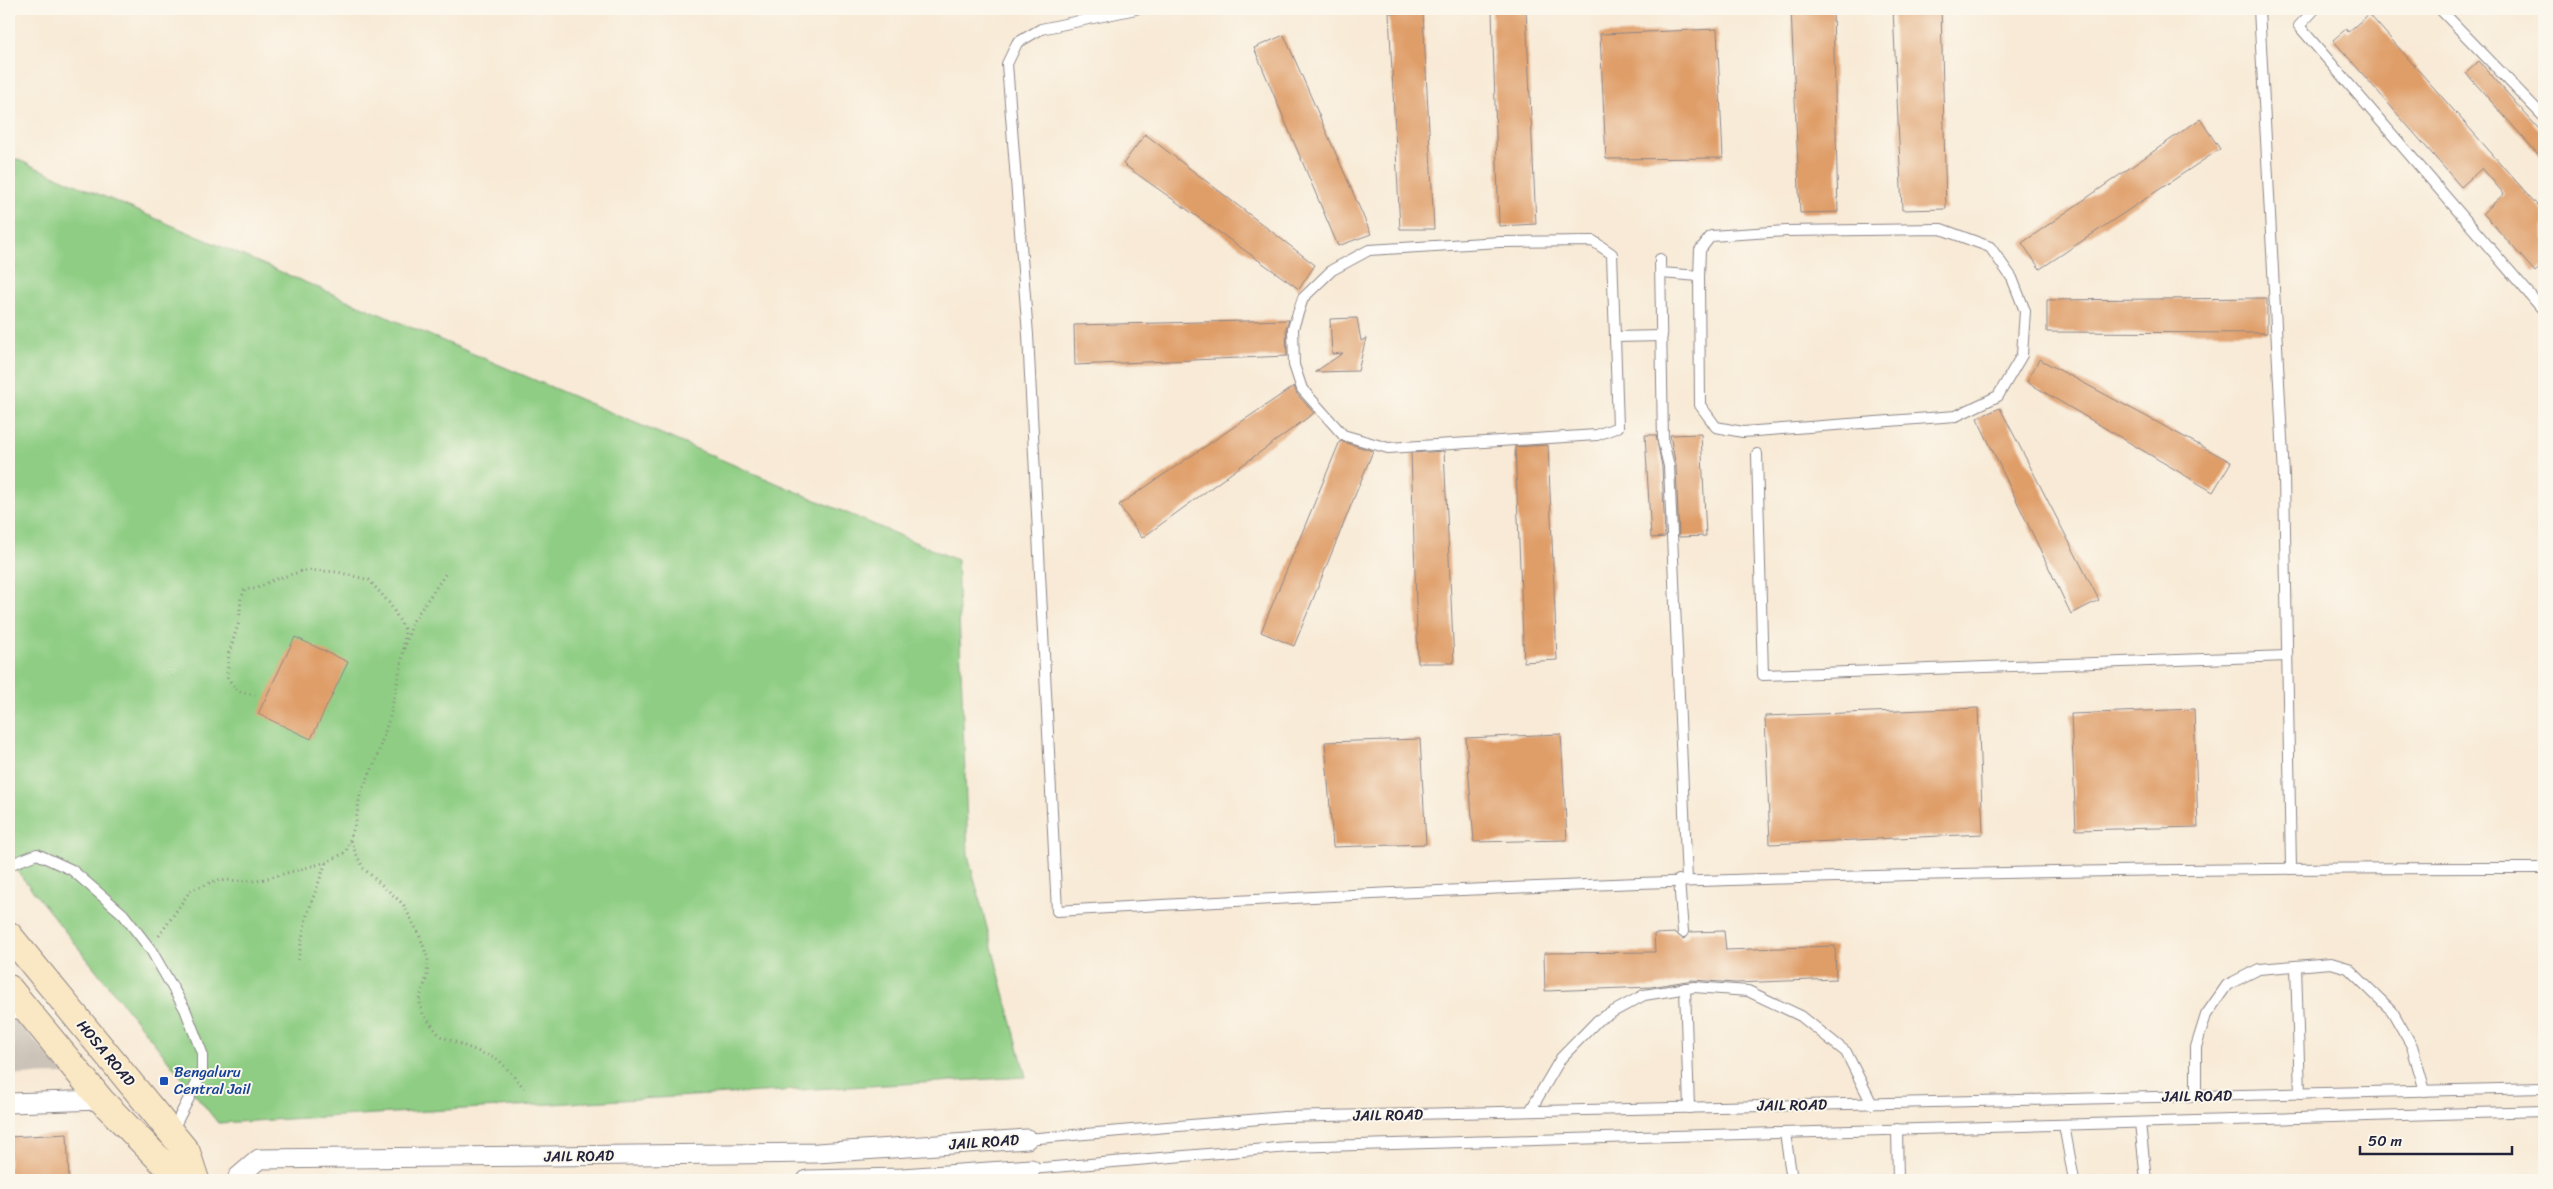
<svg xmlns="http://www.w3.org/2000/svg" width="2553" height="1189" font-family="Sriracha,sans-serif">
	<style>
		.industrial { fill: #cbc2b8 }
		.green { fill: #8ecd83; stroke: #58785f }
		.building { fill: #df9d67 }
		.lines { fill: none; stroke-linecap: round; stroke-linejoin: round }
		.service-casing { stroke: #8d8688; stroke-width: 12 }
		.minor-casing { stroke: #8d8688; stroke-width: 21 }
		.secondary-casing { stroke: #8d8688; stroke-width: 28 }
		.path { stroke: #8d8688; stroke-width: 3; stroke-dasharray: 1 4; stroke-linecap: butt }
		.service { stroke: #fff; stroke-width: 10 }
		.minor { stroke: #fff; stroke-width: 19 }
		.secondary { stroke: #fae7c3; stroke-width: 26 }
		.transit-dot { fill: #1a4fb4; stroke: #fbf7ec; stroke-width: 2 }
		.labels { text-anchor: middle; stroke-width: 4; stroke-linejoin: round; paint-order: stroke }
		.street-label { font-size: 15px; fill: #22223b; stroke: #fbf7ec }
		.transit-label { font-size: 15px; fill: #164399; stroke: #fbf7ec; text-anchor: start }
	</style>
	<rect width="100%" height="100%" fill="#fbf7ec"/>
	<filter id="ink" filterUnits="userSpaceOnUse"><feTurbulence type="fractalNoise" baseFrequency=".02" numOctaves="2"/><feDisplacementMap in="SourceGraphic" scale="10" xChannelSelector="R" yChannelSelector="G"/><feConvolveMatrix kernelMatrix="1 2 1 2 8 2 1 2 1" color-interpolation-filters="sRGB"/></filter>
	<filter id="wash" filterUnits="userSpaceOnUse"><feTurbulence type="fractalNoise" baseFrequency=".0096" numOctaves="4" result="noise"/><feDisplacementMap in="SourceGraphic" scale="20" xChannelSelector="R" yChannelSelector="G"/><feGaussianBlur stdDeviation="1.12" result="paint"/><feColorMatrix in="noise" values="0 0 0 0 0 0 0 0 0 0 0 0 0 0 0 0 0 1.4 0 .05"/><feComposite in="paint" operator="in"/></filter>
	<g filter="url(#wash)">
		<rect width="100%" height="100%" fill="#f8ead6"/>
		<!-- industrial -->
		<path class="industrial" d="M9 1012 65 1074 9 1075Z"/>
		<!-- green -->
		<path class="green" d="M9 156 957 560 968 855 1026 1077 218 1123 9 861Z"/>
		<g id="blocks">
			<!-- building -->
			<g class="building">
				<path d="M1791 9H1833L1838 212 1800 213Z"/>
				<path d="M1893 9H1941L1946 209 1902 210Z"/>
				<path d="M1526 10 1536 224 1499 226 1492 11Z"/>
				<path d="M1423 12 1434 229H1400L1389 13Z"/>
				<path d="M2369 14 2544 213V264L2535 272 2483 213 2504 194 2482 168 2461 187 2333 40 2346 29 2348 32Z"/>
				<path d="M1717 29 1723 158 1606 159 1600 34Z"/>
				<path d="M1284 35 1371 234 1338 246 1254 48Z"/>
				<path d="M2479 61 2544 135V161L2466 73Z"/>
				<path d="M2200 119 2220 149 2040 269 2022 243Z"/>
				<path d="M1145 134 1315 265 1299 289 1123 164Z"/>
				<path d="M2267 298V333L2047 332V300Z"/>
				<path d="M1357 318 1361 341 1366 338 1358 371 1315 372 1343 353 1332 354 1330 319Z"/>
				<path d="M1289 320 1286 328 1287 356 1075 365 1074 325Z"/>
				<path d="M2039 359 2231 462 2213 492 2027 382Z"/>
				<path d="M1294 386 1297 394 1314 413 1142 538 1119 505Z"/>
				<path d="M2000 408 2099 600 2071 614 1977 418Z"/>
				<path d="M1701 434 1706 536 1679 537 1676 466 1670 435Z"/>
				<path d="M1645 435H1656L1662 467 1665 537 1651 538Z"/>
				<path d="M1340 441 1373 451 1294 646 1261 632Z"/>
				<path d="M1548 445 1557 660 1524 662 1515 447Z"/>
				<path d="M1444 451 1454 663H1418L1411 453Z"/>
				<path d="M295 637 348 662 311 739 258 714Z"/>
				<path d="M1978 708 1983 834 1770 844 1765 716Z"/>
				<path d="M2194 709 2198 827 2076 830 2071 714Z"/>
				<path d="M1561 734 1567 840 1474 842 1466 738Z"/>
				<path d="M1420 739 1426 844 1333 847 1325 742Z"/>
				<path d="M1724 931 1726 950 1835 946 1836 979 1736 983 1693 980 1651 987 1545 991 1544 953 1655 952 1654 934 1676 933 1683 939 1687 937 1690 932Z"/>
				<path d="M67 1134 69 1180H9V1137Z"/>
			</g>
		</g>
	</g>
	<g filter="url(#ink)">
		<use href="#blocks" fill-opacity="0" stroke="#8d8688" stroke-width="1"/>
		<g class="lines">
			<defs>
				<g id="service">
					<path d="M1136 9 1041 29 1017 43 1007 64 1028 335 1057 911C1552 881 2048 867 2544 868"/>
					<path d="M2259 9 2284 476 2291 868"/>
					<path d="M2315 9 2299 26 2544 311"/>
					<path d="M2440 9 2544 117"/>
					<path d="M1660 259 1663 442 1669 466 1687 880"/>
					<path d="M1661 273 1699 276 1700 250 1711 236 1786 231 1941 229 1990 247 2012 278 2025 311 2022 355 1998 396 1956 416 1743 432 1716 427 1700 405 1699 276"/>
					<path d="M1615 337 1612 254 1593 241 1500 242 1369 250 1332 270 1303 298 1293 328 1294 365 1302 389 1343 435 1388 448 1597 435 1618 427 1615 337 1662 336"/>
					<path d="M1757 454 1763 675 2287 656"/>
					<path d="M9 865 37 854 72 870 123 914 151 950 185 1009 202 1053V1073L172 1131"/>
					<path d="M1679 880 1683 932"/>
					<path d="M2296 966 2300 1094"/>
					<path d="M1685 988 1689 1108"/>
					<path d="M9 1013 26 1014"/>
					<path d="M2196 1096V1047L2206 1015 2227 985 2259 969 2331 963 2348 968 2392 1011 2412 1046 2425 1091"/>
					<path d="M1530 1111 1561 1058 1598 1020 1644 995 1694 987 1748 991 1801 1016 1846 1052 1872 1104"/>
					<path d="M2140 1123 2146 1180"/>
					<path d="M2064 1125 2074 1180"/>
					<path d="M1897 1129 1898 1180"/>
					<path d="M1785 1133 1792 1180"/>
					<path d="M1027 1139 1284 1117 2544 1088"/>
					<path d="M1031 1169 1289 1147 2544 1111"/>
				</g>
				<g id="minor">
					<path d="M9 1103 101 1100"/>
					<path d="M238 1177 259 1159 817 1153 1027 1139"/>
					<path d="M807 1180 902 1178 1031 1169"/>
				</g>
				<g id="secondary">
					<path d="M9 935 187 1152 196 1180"/>
					<path d="M9 988 101 1100 161 1161 193 1175"/>
				</g>
			</defs>
			<!-- service casing -->
			<use href="#service" class="service-casing"/>
			<!-- minor casing -->
			<use href="#minor" class="minor-casing"/>
			<!-- secondary casing -->
			<use href="#secondary" class="secondary-casing"/>
			<!-- path -->
			<g class="path">
				<path d="M404 649 413 621 446 573"/>
				<path d="M350 841 363 868 403 904 419 934 428 959 427 977 419 1000 423 1014 440 1036 499 1060 524 1088"/>
				<path d="M159 936 190 891 217 880 257 881 327 862 346 852 356 821 360 795 376 760 390 716 403 655 405 630 390 604 369 580 337 572 306 570 276 579 255 589H245L241 599 239 622 229 653 227 677 237 691 255 695"/>
				<path d="M298 960 306 918 326 862"/>
			</g>
			<!-- service -->
			<use href="#service" class="service"/>
			<!-- minor -->
			<use href="#minor" class="minor"/>
			<!-- secondary -->
			<use href="#secondary" class="secondary"/>
		</g>
	</g>
	<!-- markers -->
	<rect class="transit-dot" x="159" y="1076" width="10" height="10" rx="2.5"/>
	<g class="labels">
		<!-- street labels -->
		<g class="street-label">
			<text transform="translate(106 1053) rotate(50)" y="5">HOSA ROAD</text>
			<text transform="translate(2197 1096) rotate(-1)" y="5">JAIL ROAD</text>
			<text transform="translate(1792 1105) rotate(-1)" y="5">JAIL ROAD</text>
			<text transform="translate(1388 1115) rotate(-1)" y="5">JAIL ROAD</text>
			<text transform="translate(984 1142) rotate(-4)" y="5">JAIL ROAD</text>
			<text transform="translate(579 1156) rotate(-1)" y="5">JAIL ROAD</text>
		</g>
		<!-- transit labels -->
		<g class="transit-label">
			<text x="174" y="1077">Bengaluru<tspan x="174" dy="17">Central Jail</tspan></text>
		</g>
	</g>
	<!-- margin -->
	<rect width="2553" height="1189" fill="none" stroke="#fbf7ec" stroke-width="30"/>
	<!-- scale -->
	<path d="M2360 1146v8h152v-8" fill="none" stroke="#22223b" stroke-width="2.5"/>
	<text x="2368" y="1146" font-size="15" fill="#22223b" stroke="#fbf7ec" stroke-width="4" paint-order="stroke">50 m</text>
</svg>
